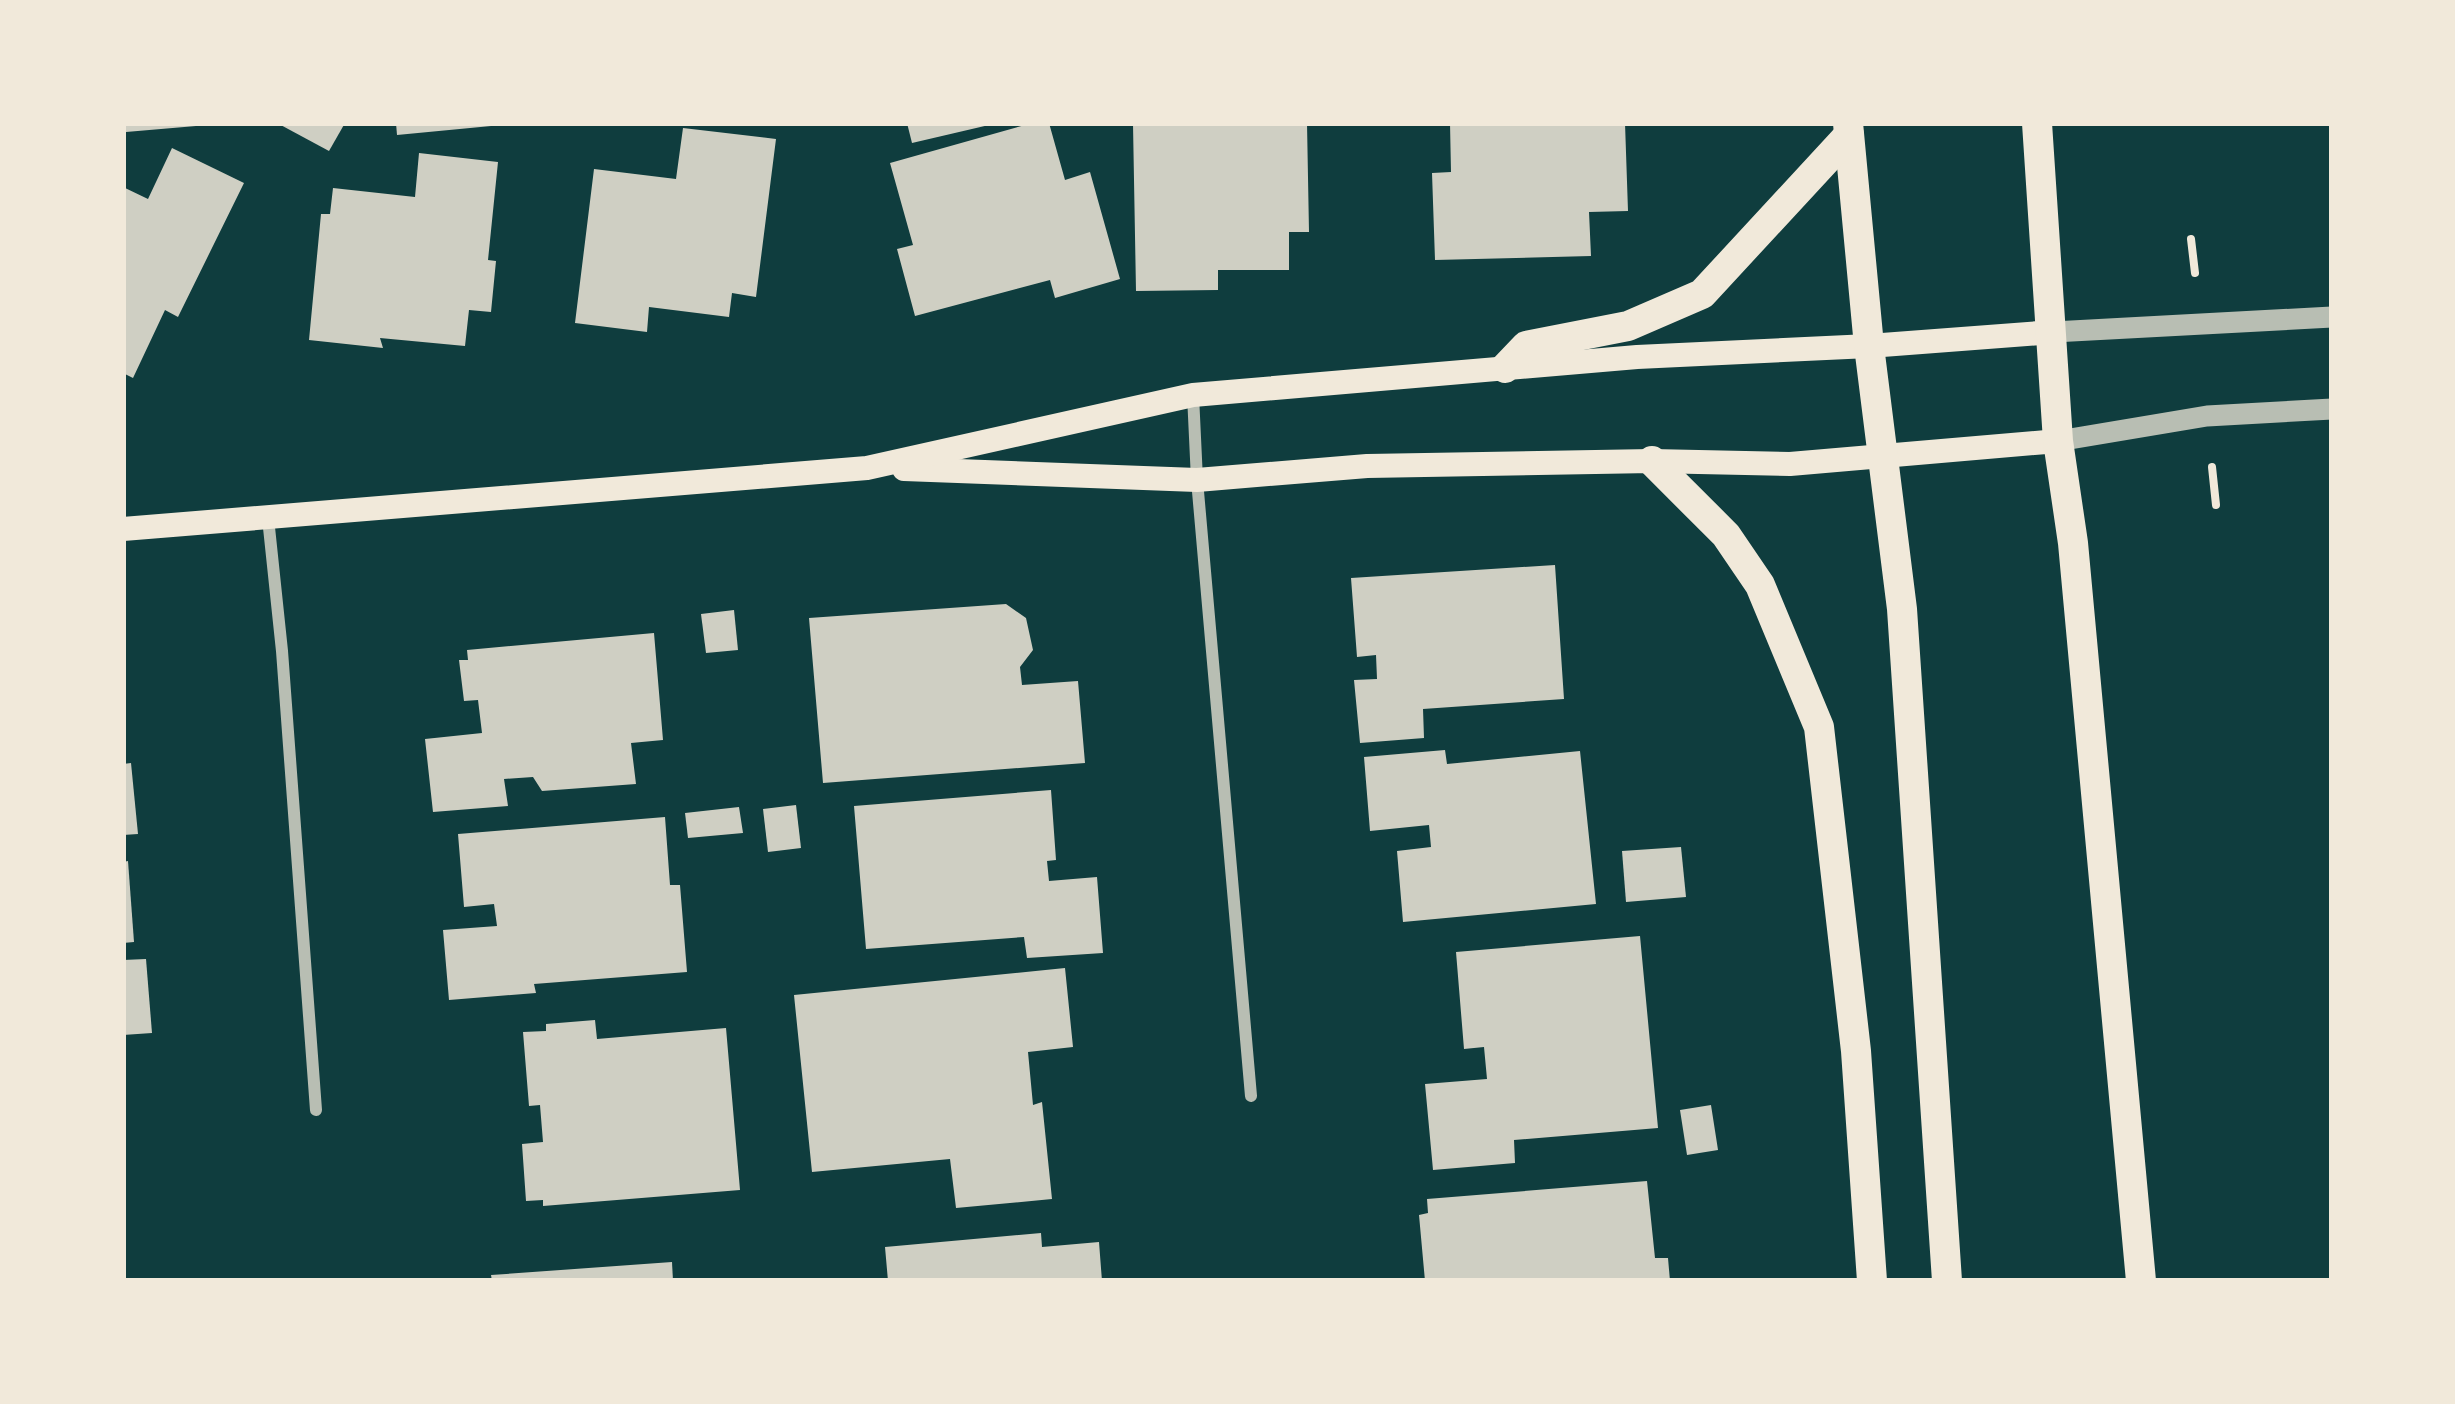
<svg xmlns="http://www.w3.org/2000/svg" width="2455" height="1404" font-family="'Exo 2',sans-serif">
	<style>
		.building { fill: #cfcfc3 }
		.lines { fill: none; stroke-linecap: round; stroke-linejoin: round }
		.path { stroke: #f1e9da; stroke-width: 8 }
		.minor { stroke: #b8beb3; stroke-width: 12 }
		.tertiary { stroke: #b8beb3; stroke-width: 21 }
		.secondary { stroke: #f1e9da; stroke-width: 24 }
		.primary { stroke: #f1e9da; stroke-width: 30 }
	</style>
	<rect width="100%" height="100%" fill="#0f3d3e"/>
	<!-- building -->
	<g class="building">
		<path d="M126 123H196V126L126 132Z"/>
		<path d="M277 123H345L329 151Z"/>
		<path d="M396 123H491V126L397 135Z"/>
		<path d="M907 123H989V125L912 143Z"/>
		<path d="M1032 123H1049L1065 180 1090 172 1120 279 1055 298 1050 280 915 316 897 249 913 245 890 163Z"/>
		<path d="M1307 123 1309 232H1289V270H1218V290L1136 291 1133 124Z"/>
		<path d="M1450 123H1625L1628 211 1589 212 1591 256 1435 260 1432 173 1451 172Z"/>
		<path d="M683 128 776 139 756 297 732 293 729 317 649 307 647 332 575 323 594 169 676 179Z"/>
		<path d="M172 148 244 183 178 317 165 310 133 378 123 373V187L148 199Z"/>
		<path d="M419 153 498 162 488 260 496 261 491 312 469 310 465 346 380 338 383 348 309 340 321 214H330L333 188 415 197Z"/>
		<path d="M1555 565 1564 699 1423 709 1424 738 1360 743 1354 680 1377 679 1376 655 1357 657 1351 578Z"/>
		<path d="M1006 604 1026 618 1033 650 1020 667 1022 685 1078 681 1085 763 823 783 809 618Z"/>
		<path d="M734 610 738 650 706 653 701 614Z"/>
		<path d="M654 633 663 740 631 743 636 784 542 791 533 777 504 779 508 806 433 812 425 739 482 733 478 700 464 701 459 660H468L467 650Z"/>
		<path d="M1445 750 1447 764 1580 751 1596 904 1403 922 1397 851 1431 847 1429 825 1370 831 1364 757Z"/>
		<path d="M131 763 138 834 123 835V764Z"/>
		<path d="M1051 790 1056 860 1047 861 1049 881 1097 877 1103 953 1027 958 1024 937 866 949 854 806Z"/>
		<path d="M796 805 801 848 768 852 763 809Z"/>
		<path d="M739 807 743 833 688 838 685 813Z"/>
		<path d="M665 817 670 885H680L687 972 534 984 536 993 449 1000 443 930 497 926 494 904 464 907 458 834Z"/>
		<path d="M1681 847 1686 897 1626 902 1622 851Z"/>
		<path d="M128 861 134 942 123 943V862Z"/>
		<path d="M1640 936 1658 1128 1514 1140 1515 1163 1433 1170 1425 1084 1487 1079 1484 1047 1464 1049 1456 952Z"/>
		<path d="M146 959 152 1033 123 1035V960Z"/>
		<path d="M1065 968 1073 1047 1028 1052 1033 1105 1042 1102 1052 1199 956 1208 950 1159 812 1172 794 995Z"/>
		<path d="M595 1020 597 1039 726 1028 740 1190 543 1206V1200L526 1201 522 1144 543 1142 540 1105 529 1106 523 1032 546 1031V1024Z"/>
		<path d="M1711 1105 1718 1150 1687 1155 1680 1110Z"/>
		<path d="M1647 1181 1655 1258H1668L1670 1281H1425L1419 1215 1428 1213 1427 1199Z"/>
		<path d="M1041 1233 1042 1247 1099 1242 1102 1281H888L885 1247Z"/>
		<path d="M672 1262 673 1281H492L491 1275Z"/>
	</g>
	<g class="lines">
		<!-- path -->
		<g class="path">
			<path d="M2191 239 2195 273"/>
			<path d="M2212 467 2216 505"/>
		</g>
		<!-- minor -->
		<g class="minor">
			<path d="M1193 395 1197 480 1251 1096"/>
			<path d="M268 518 282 651 316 1110"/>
		</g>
		<!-- tertiary -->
		<g class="tertiary">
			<path d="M2053 332 2332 317"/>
			<path d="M2058 441 2207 416 2332 409"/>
		</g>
		<!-- secondary -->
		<g class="secondary">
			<path d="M904 469 1197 480 1367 466 1652 461 1790 464 2058 441"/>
			<path d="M123 529 867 468 1193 395 1637 357 1869 346 2053 332"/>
		</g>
		<!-- primary -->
		<g class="primary">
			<path d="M1848 123 1869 346 1902 609 1947 1281"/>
			<path d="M2037 123 2058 441 2073 543 2141 1281"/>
			<path d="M1505 368 1526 346 1628 326 1702 294 1849 135"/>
			<path d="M1652 461 1726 535 1760 585 1819 727 1856 1051 1872 1281"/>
		</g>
	</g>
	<!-- border -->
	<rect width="2455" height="1404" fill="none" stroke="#f1e9da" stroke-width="252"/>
</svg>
